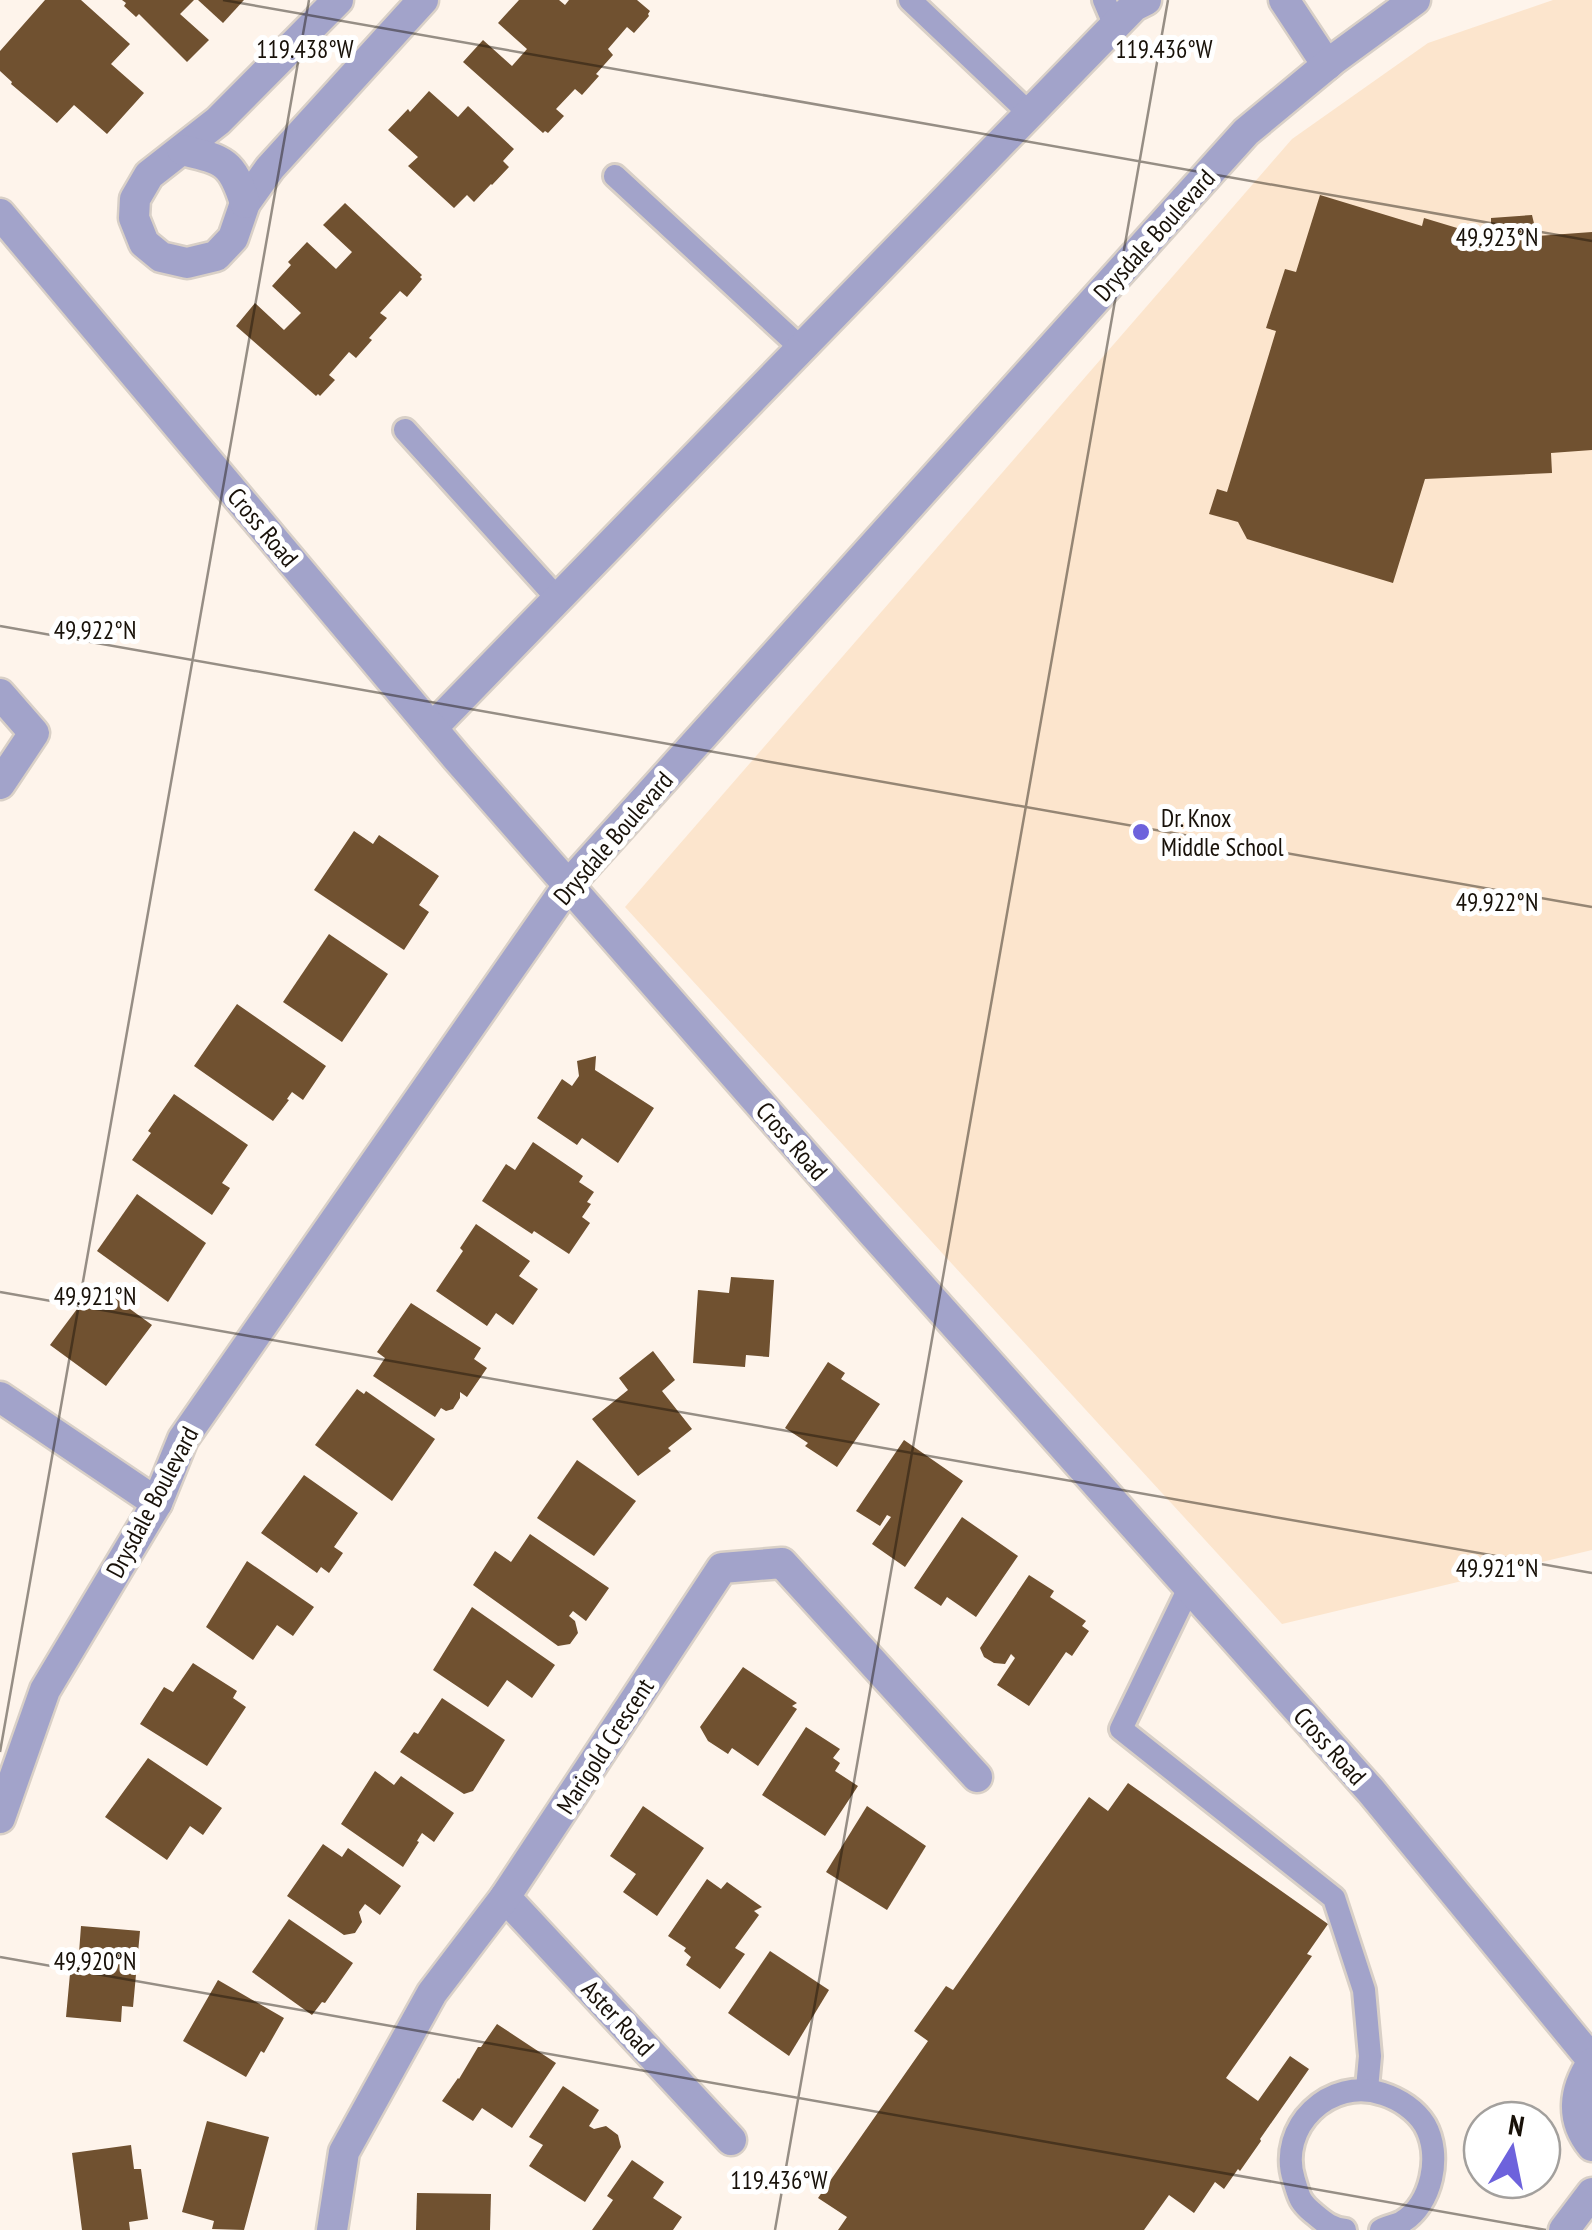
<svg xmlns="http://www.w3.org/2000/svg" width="1592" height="2230" font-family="'PT Sans Narrow',sans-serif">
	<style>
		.built { fill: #fce5cd }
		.building { fill: #705130 }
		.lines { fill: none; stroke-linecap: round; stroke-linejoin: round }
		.service-casing { stroke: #d9d0c7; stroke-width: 28 }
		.minor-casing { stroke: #d9d0c7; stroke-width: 35 }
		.tertiary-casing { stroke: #d9d0c7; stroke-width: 35 }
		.service { stroke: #a2a3ca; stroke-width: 22 }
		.minor { stroke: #a2a3ca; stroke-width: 30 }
		.tertiary { stroke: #a2a3ca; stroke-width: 30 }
		.ticks { fill: none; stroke: #181109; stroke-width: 2.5; stroke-opacity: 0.45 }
		.poi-dot { fill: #6d62dc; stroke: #fff; stroke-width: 4 }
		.labels { text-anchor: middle; stroke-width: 10; stroke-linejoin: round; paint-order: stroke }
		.street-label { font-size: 25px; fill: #181109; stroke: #fff }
		.poi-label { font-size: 25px; fill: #181109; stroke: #fff; text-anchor: start }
		.ticks-label { font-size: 25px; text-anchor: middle; fill: #181109; stroke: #fff; stroke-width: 10; stroke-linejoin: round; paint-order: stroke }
	</style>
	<rect width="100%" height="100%" fill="#fef4eb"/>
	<!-- built -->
	<path class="built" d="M1553 0H1592V1550L1282 1624 625 907 1292 139 1428 43Z"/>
	<!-- building -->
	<g class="building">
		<path d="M45 0H81L130 44 111 64 144 93 107 134 74 105 57 123 11 84 12 82 0 71V51Z"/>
		<path d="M122 0H194L180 14 209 40 187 62 139 14 136 17 124 6 126 3Z"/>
		<path d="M198 0H244L223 23Z"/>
		<path d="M519 0H559L565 5 569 0H637L650 11 648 14 649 16 634 33 627 27 608 49 613 55 596 74 599 76 582 95 575 89 556 109 564 116 548 133 545 131 543 133 463 62 483 40 512 66 527 49 498 23Z"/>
		<path d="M429 91 458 117 468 106 514 149 503 161 509 167 492 185 491 184 474 202 467 195 454 208 408 166 418 157 388 130 408 109 410 112Z"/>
		<path d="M1320 195 1422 226 1424 218 1477 234 1475 242 1491 247V218L1532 215 1537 236 1592 232V450L1551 453 1552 473 1425 479 1393 583 1247 539 1238 522 1209 514 1217 489 1227 492 1276 331 1266 328 1285 269 1296 272Z"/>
		<path d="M345 203 422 275 420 277 422 279 407 297 400 291 380 313 387 318 369 338 372 340 356 358 349 352 329 375 335 380 320 396 318 394 316 396 236 326 255 303 284 330 301 313 272 286 291 265 288 262 307 242 336 269 352 252 323 225Z"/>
		<path d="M354 831 373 844 379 835 439 876 419 905 429 912 404 950 314 890Z"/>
		<path d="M329 934 388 974 342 1042 283 1002Z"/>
		<path d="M237 1004 326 1066 303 1100 292 1092 287 1099 289 1100 273 1121 194 1066Z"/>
		<path d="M596 1056 595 1070 654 1108 618 1163 582 1138 577 1145 537 1118 562 1079 572 1086 579 1076 577 1061Z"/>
		<path d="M174 1094 248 1145 222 1183 230 1188 212 1215 132 1160 151 1133 148 1131Z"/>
		<path d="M533 1142 583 1176 579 1182 594 1192 587 1202 591 1204 582 1217 590 1223 569 1254 534 1231 532 1234 482 1201 506 1164 515 1170Z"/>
		<path d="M137 1194 206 1243 168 1302 97 1251Z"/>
		<path d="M476 1224 530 1261 519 1276 538 1289 513 1325 496 1313 487 1326 436 1291 463 1251 460 1248Z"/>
		<path d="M731 1277 774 1280 769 1357 746 1355 745 1367 693 1363 698 1290 729 1293Z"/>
		<path d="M89 1293 108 1307 115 1298 152 1325 106 1386 50 1345Z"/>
		<path d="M411 1303 481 1348 474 1359 487 1368 467 1397 460 1392V1398L453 1409 446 1411 441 1408 435 1417 373 1376 385 1358 377 1352Z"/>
		<path d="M653 1351 675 1380 662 1391 692 1429 668 1448 671 1451 638 1476 592 1419 628 1390 619 1378Z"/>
		<path d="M828 1362 845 1373 841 1379 880 1404 837 1467 805 1446 808 1443 785 1428Z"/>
		<path d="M357 1389 364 1394 366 1391 435 1439 392 1501 315 1445Z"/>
		<path d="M904 1440 963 1481 905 1567 872 1544 891 1517 887 1515 880 1526 856 1511Z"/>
		<path d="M577 1460 636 1501 594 1556 537 1518Z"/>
		<path d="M304 1475 358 1513 334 1547 343 1553 329 1573 321 1567 317 1573 261 1533Z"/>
		<path d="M962 1517 1018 1556 976 1617 947 1597 941 1606 914 1588Z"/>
		<path d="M530 1534 609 1588 586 1621 573 1611 569 1616 575 1621 578 1633 570 1644 558 1646 473 1585 495 1551 511 1562Z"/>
		<path d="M247 1561 314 1607 293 1636 277 1625 253 1660 206 1627Z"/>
		<path d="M1029 1575 1054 1591 1050 1597 1086 1621 1082 1626 1089 1631 1072 1656 1066 1652 1029 1706 997 1685 1015 1658 1011 1654 1005 1664 994 1663 984 1657 980 1648Z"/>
		<path d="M472 1607 555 1665 532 1698 507 1680 488 1707 433 1670Z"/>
		<path d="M193 1663 237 1691 233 1698 246 1707 207 1766 140 1724 164 1687 173 1692Z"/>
		<path d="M743 1667 797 1703 792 1706 797 1709 758 1766 732 1748 728 1754 708 1741 700 1727Z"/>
		<path d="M442 1698 505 1740 473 1791 464 1794 400 1752 414 1732 418 1734Z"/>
		<path d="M806 1727 840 1749 833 1758 840 1763 835 1771 858 1786 825 1836 762 1795Z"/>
		<path d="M148 1758 222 1808 203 1835 190 1826 167 1860 105 1817Z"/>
		<path d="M375 1771 394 1785 401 1776 454 1813 434 1842 422 1833 417 1841 419 1842 403 1867 341 1824Z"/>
		<path d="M1128 1783 1328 1924 1307 1954 1312 1956 1226 2078 1258 2101 1290 2056 1309 2069 1260 2139 1261 2141 1240 2171 1238 2169 1224 2189 1215 2182 1194 2213 1169 2195 1144 2230H838L847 2217 818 2198 928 2041 914 2031 946 1986 953 1990 1089 1797 1108 1811Z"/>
		<path d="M643 1806 704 1848 657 1916 623 1892 636 1874 610 1856Z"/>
		<path d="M867 1806 926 1846 887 1910 826 1872Z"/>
		<path d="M323 1844 342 1857 348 1848 401 1886 380 1915 365 1904 359 1912 362 1922 355 1933 344 1935 287 1896Z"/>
		<path d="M707 1879 721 1889 727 1882 762 1907 754 1911 759 1915 735 1948 745 1954 720 1989 686 1965 691 1957 684 1951 686 1948 668 1936Z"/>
		<path d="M289 1919 353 1963 325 2003 322 2002 312 2015 252 1972Z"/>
		<path d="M81 1926 140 1931 133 2007 122 2006 121 2022 66 2017 72 1952 79 1953Z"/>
		<path d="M770 1951 829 1990 789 2056 728 2013Z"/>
		<path d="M218 1980 284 2018 264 2053 261 2051 246 2077 183 2041Z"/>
		<path d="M497 2024 556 2063 512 2128 482 2108 473 2121 442 2101 458 2078 459 2079 478 2047H481Z"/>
		<path d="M563 2086 599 2110 589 2126 594 2129 606 2126 618 2135 621 2147 585 2202 529 2166 543 2145 529 2137Z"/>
		<path d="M207 2121 269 2137 244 2230 212 2229 214 2221 182 2212Z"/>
		<path d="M131 2145 134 2169H141L148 2219 129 2222 130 2230H82L72 2153Z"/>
		<path d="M632 2160 664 2182 653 2198 682 2217 673 2230H592L613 2200 607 2196Z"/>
		<path d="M417 2193 491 2194 490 2230H416Z"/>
	</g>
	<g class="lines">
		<defs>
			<g id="service">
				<path d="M910 0 1030 114"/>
				<path d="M1104 0 1115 26"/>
				<path d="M615 176 801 348"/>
				<path d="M405 430 557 598"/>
				<path d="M1189 1588 1121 1729 1334 1898 1364 1990 1370 2056 1367 2089"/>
				<path d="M1345 2230C1330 2228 1324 2222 1312 2212 1299 2201 1299 2196 1294 2180 1277 2127 1330 2076 1383 2094 1399 2099 1416 2110 1425 2125 1442 2155 1432 2204 1402 2222 1396 2225 1387 2227 1381 2230"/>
			</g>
			<g id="minor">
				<path d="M338 0 218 121 149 175 135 199 134 218 144 243 161 257 187 263 216 256 233 238 245 203 270 168 423 0"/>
				<path d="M1284 0 1327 65"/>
				<path d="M182 150C224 160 232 161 245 203"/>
				<path d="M0 694 34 733 0 784"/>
				<path d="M432 728 1134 6 1146 0"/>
				<path d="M0 1397 157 1503"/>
				<path d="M0 1818 45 1690 157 1503 183 1439 569 884 1246 132 1333 60 1415 0"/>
				<path d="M505 1897 731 2140"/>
				<path d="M332 2230 344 2152 432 1993 505 1897 722 1568 782 1563 977 1777"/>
			</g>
			<g id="tertiary">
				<path d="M0 214 457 758 872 1232 1371 1791 1592 2060"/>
				<path d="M1592 2063C1574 2090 1570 2119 1592 2146"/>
				<path d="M1564 2230 1592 2193"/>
			</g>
		</defs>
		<!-- service casing -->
		<use href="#service" class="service-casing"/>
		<!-- minor casing -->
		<use href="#minor" class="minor-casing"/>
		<!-- tertiary casing -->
		<use href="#tertiary" class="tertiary-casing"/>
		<!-- service -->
		<use href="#service" class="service"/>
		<!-- minor -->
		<use href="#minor" class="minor"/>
		<!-- tertiary -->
		<use href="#tertiary" class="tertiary"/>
	</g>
	<!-- ticks -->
	<path class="ticks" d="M223 0 1592 241M0 626 1592 907M0 1292 1592 1573M0 1752 309 0M0 1957 1546 2230M775 2230 1168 0"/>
	<!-- markers -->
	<circle class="poi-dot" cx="1141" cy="832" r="10"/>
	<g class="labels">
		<!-- street labels -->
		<g class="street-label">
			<text transform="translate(1154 235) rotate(-48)" y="9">Drysdale Boulevard</text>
			<text transform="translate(263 527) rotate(50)" y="9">Cross Road</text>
			<text transform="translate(613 838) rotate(-49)" y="9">Drysdale Boulevard</text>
			<text transform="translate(792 1141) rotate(49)" y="9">Cross Road</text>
			<text transform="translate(152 1502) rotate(-62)" y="9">Drysdale Boulevard</text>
			<text transform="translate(605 1746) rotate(-57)" y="9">Marigold Crescent</text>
			<text transform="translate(1330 1746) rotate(48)" y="9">Cross Road</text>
			<text transform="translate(618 2018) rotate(47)" y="9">Aster Road</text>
		</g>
		<!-- poi labels -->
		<g class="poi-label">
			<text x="1161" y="827">Dr. Knox<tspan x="1161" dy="29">Middle School</tspan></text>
		</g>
	</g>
	<g class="ticks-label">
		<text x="1164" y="58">119.436°W</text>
		<text x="305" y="58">119.438°W</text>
		<text x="1497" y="246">49.923°N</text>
		<text x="95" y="639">49.922°N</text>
		<text x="1497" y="911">49.922°N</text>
		<text x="95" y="1305">49.921°N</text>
		<text x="1497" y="1577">49.921°N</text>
		<text x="95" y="1970">49.920°N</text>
		<text x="779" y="2189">119.436°W</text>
	</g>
	<!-- north arrow -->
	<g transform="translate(1512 2150) rotate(10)"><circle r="48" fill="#ffffff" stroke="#a3a09d" stroke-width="2.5"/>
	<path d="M0-8L18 38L0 25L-18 38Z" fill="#6d62dc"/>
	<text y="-15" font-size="28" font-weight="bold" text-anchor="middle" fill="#181109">N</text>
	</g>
</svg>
